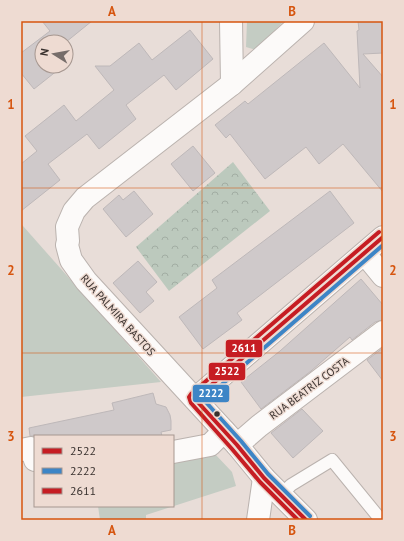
<svg xmlns="http://www.w3.org/2000/svg" width="404" height="541" font-family="'PT Sans',sans-serif">
	<style>
		.green { fill: #c4ccc3 }
		.forest { fill: url(#forest-crowns) }
		.building { fill: #cfc9ca; stroke: #beb8b9 }
		.lines { fill: none; stroke-linecap: round; stroke-linejoin: round }
		.service-casing { stroke: #bab2ae; stroke-width: 14 }
		.minor-casing { stroke: #bab2ae; stroke-width: 24 }
		.service { stroke: #fcfaf9; stroke-width: 12 }
		.minor { stroke: #fcfaf9; stroke-width: 22 }
		.bus-1-casing { stroke: #eedbd2; stroke-width: 7 }
		.bus-2-casing { stroke: #eedbd2; stroke-width: 7 }
		.bus-3-casing { stroke: #eedbd2; stroke-width: 7 }
		.bus-1 { stroke: #c61d23; stroke-width: 4 }
		.bus-2 { stroke: #3d85c6; stroke-width: 4 }
		.bus-3 { stroke: #c61d23; stroke-width: 4 }
		.grid { fill: none; stroke: #d6550f; stroke-width: 1; stroke-opacity: 0.55 }
		.bus-dot { fill: #39312e; stroke: #eedbd2; stroke-width: 1.5 }
		.labels { text-anchor: middle; stroke-width: 3; stroke-linejoin: round; paint-order: stroke }
		.street-label { font-size: 11px; fill: #39312e; stroke: #eedbd2 }
		.line-badge { stroke: #eedbd2; stroke-width: 1.5 }
		.badge-label { font-size: 11px; text-anchor: middle; font-weight: bold; fill: #fff }
		.neatline { fill: none; stroke: #d6550f; stroke-width: 1.5 }
		.grid-label { font-size: 13px; text-anchor: middle; font-weight: bold; fill: #d6550f }
	</style>
	<defs>
		<pattern id="forest-crowns" width="20" height="18" patternUnits="userSpaceOnUse"><rect width="20" height="18" fill="#bcc9bd"/><path d="M2 6a3 3 0 1 1 6 0M12 15a3 3 0 1 1 6 0" fill="none" stroke="#a2ada3"/></pattern>
	</defs>
	<rect width="100%" height="100%" fill="#e8ddd8"/>
	<!-- green -->
	<g class="green">
		<path d="M247 21H284L256 50 246 47Z"/>
		<path d="M21 224 23 226 161 382 21 397Z"/>
		<path d="M214 453 232 472 236 486 146 515V520H100L98 506H173V462Z"/>
	</g>
	<!-- forest -->
	<path class="forest" d="M233 162 270 211 169 291 136 247Z"/>
	<!-- building -->
	<g class="building">
		<path d="M42 21H92L66 42H42V66H63L34 89 21 73V53L50 31Z"/>
		<path d="M358 21H383V53L363 54 383 77V192L343 144 319 164 306 147 265 179 230 134 226 138 215 125 245 101 248 104 324 43 360 88 357 31 359 30Z"/>
		<path d="M190 30 213 59 176 90 164 75 126 105 136 119 99 149 87 134 48 164 60 180 21 211V164L37 151 25 136 64 105 76 121 114 90 95 66H110L139 43 152 60Z"/>
		<path d="M193 146 215 173 193 191 171 164Z"/>
		<path d="M134 191 153 214 126 237 103 209 119 195 123 200Z"/>
		<path d="M330 191 354 223 237 313 242 320 203 349 179 317 217 288 212 280Z"/>
		<path d="M138 261 157 282 146 292 154 301 140 313 113 283Z"/>
		<path d="M361 279 383 305V320L375 322 352 340 350 337 311 371 261 409 241 382 280 351Z"/>
		<path d="M383 348V381L367 360Z"/>
		<path d="M153 393 156 404 166 407 170 415 171 421V430L161 432 162 436H30L29 428 114 410 112 403Z"/>
		<path d="M302 409 323 431 293 458 271 433Z"/>
	</g>
	<g class="lines">
		<defs>
			<path id="service" d="M281 495 291 485 332 460 381 520"/>
			<g id="minor">
				<path d="M231 21 232 84"/>
				<path d="M303 21 232 84 85 198 74 211 67 227 68 241 67 245 71 260 86 281 237 445 264 478 306 520"/>
				<path d="M365 254 383 276"/>
				<path d="M195 399 383 237"/>
				<path d="M237 445 259 426 383 332"/>
				<path d="M21 450 31 448 35 460"/>
				<path d="M173 452 210 445 224 431"/>
				<path d="M258 520 264 478"/>
			</g>
		</defs>
		<!-- service casing -->
		<use href="#service" class="service-casing"/>
		<!-- minor casing -->
		<use href="#minor" class="minor-casing"/>
		<!-- service -->
		<use href="#service" class="service"/>
		<!-- minor -->
		<use href="#minor" class="minor"/>
		<defs>
			<path id="bus-1" d="M306 520 264 478 237 445 195 399 383 237"/>
			<path id="bus-2" d="M310 516 268 474 241 441 204 400 383 245"/>
			<path id="bus-3" d="M298 520 260 482 232 449 191 403 189 397 191 394 379 232"/>
		</defs>
		<!-- bus-1 casing -->
		<use href="#bus-1" class="bus-1-casing"/>
		<!-- bus-2 casing -->
		<use href="#bus-2" class="bus-2-casing"/>
		<!-- bus-3 casing -->
		<use href="#bus-3" class="bus-3-casing"/>
		<!-- bus-1 -->
		<use href="#bus-1" class="bus-1"/>
		<!-- bus-2 -->
		<use href="#bus-2" class="bus-2"/>
		<!-- bus-3 -->
		<use href="#bus-3" class="bus-3"/>
	</g>
	<!-- grid -->
	<path class="grid" d="M202 21V520M21 188H383M21 353H383"/>
	<!-- markers -->
	<circle class="bus-dot" cx="217" cy="414" r="3.5"/>
	<g class="labels">
		<!-- street labels -->
		<g class="street-label">
			<text transform="translate(118 315) rotate(48)" y="4">RUA PALMIRA BASTOS</text>
			<text transform="translate(309 388) rotate(-37)" y="4">RUA BEATRIZ COSTA</text>
		</g>
	</g>
	<g class="line-badge">
		<rect x="225" y="339" width="38" height="19" rx="4" fill="#c61d23"/>
		<rect x="208" y="362" width="38" height="19" rx="4" fill="#c61d23"/>
		<rect x="192" y="384" width="38" height="19" rx="4" fill="#3d85c6"/>
	</g>
	<g class="badge-label">
		<text x="244" y="352">2611</text>
		<text x="227" y="375">2522</text>
		<text x="211" y="397">2222</text>
	</g>
	<!-- border -->
	<rect width="404" height="541" fill="none" stroke="#eedbd2" stroke-width="44"/>
	<!-- legend -->
	<rect x="34" y="435" width="140" height="72" fill="#eedbd2" stroke="#a69790"/>
	<rect x="42" y="448" width="20" height="6" fill="#c61d23" stroke="#a69790"/>
	<text x="70" y="455" font-size="12" fill="#39312e">2522</text>
	<rect x="42" y="468" width="20" height="6" fill="#3d85c6" stroke="#a69790"/>
	<text x="70" y="475" font-size="12" fill="#39312e">2222</text>
	<rect x="42" y="488" width="20" height="6" fill="#c61d23" stroke="#a69790"/>
	<text x="70" y="495" font-size="12" fill="#39312e">2611</text>
	<!-- north arrow -->
	<g transform="translate(54 54) rotate(281)"><circle r="19" fill="#eedbd2" stroke="#a69790"/>
	<path d="M0-3L7 15L0 10L-7 15Z" fill="#766d6a"/>
	<text y="-6" font-size="11" font-weight="bold" text-anchor="middle" fill="#39312e">N</text>
	</g>
	<rect x="22" y="22" width="360" height="497" class="neatline"/>
	<g class="grid-label">
		<text x="112" y="16">A</text>
		<text x="292" y="16">B</text>
		<text x="11" y="109">1</text>
		<text x="393" y="109">1</text>
		<text x="11" y="275">2</text>
		<text x="393" y="275">2</text>
		<text x="11" y="441">3</text>
		<text x="393" y="441">3</text>
		<text x="112" y="535">A</text>
		<text x="292" y="535">B</text>
	</g>
</svg>
